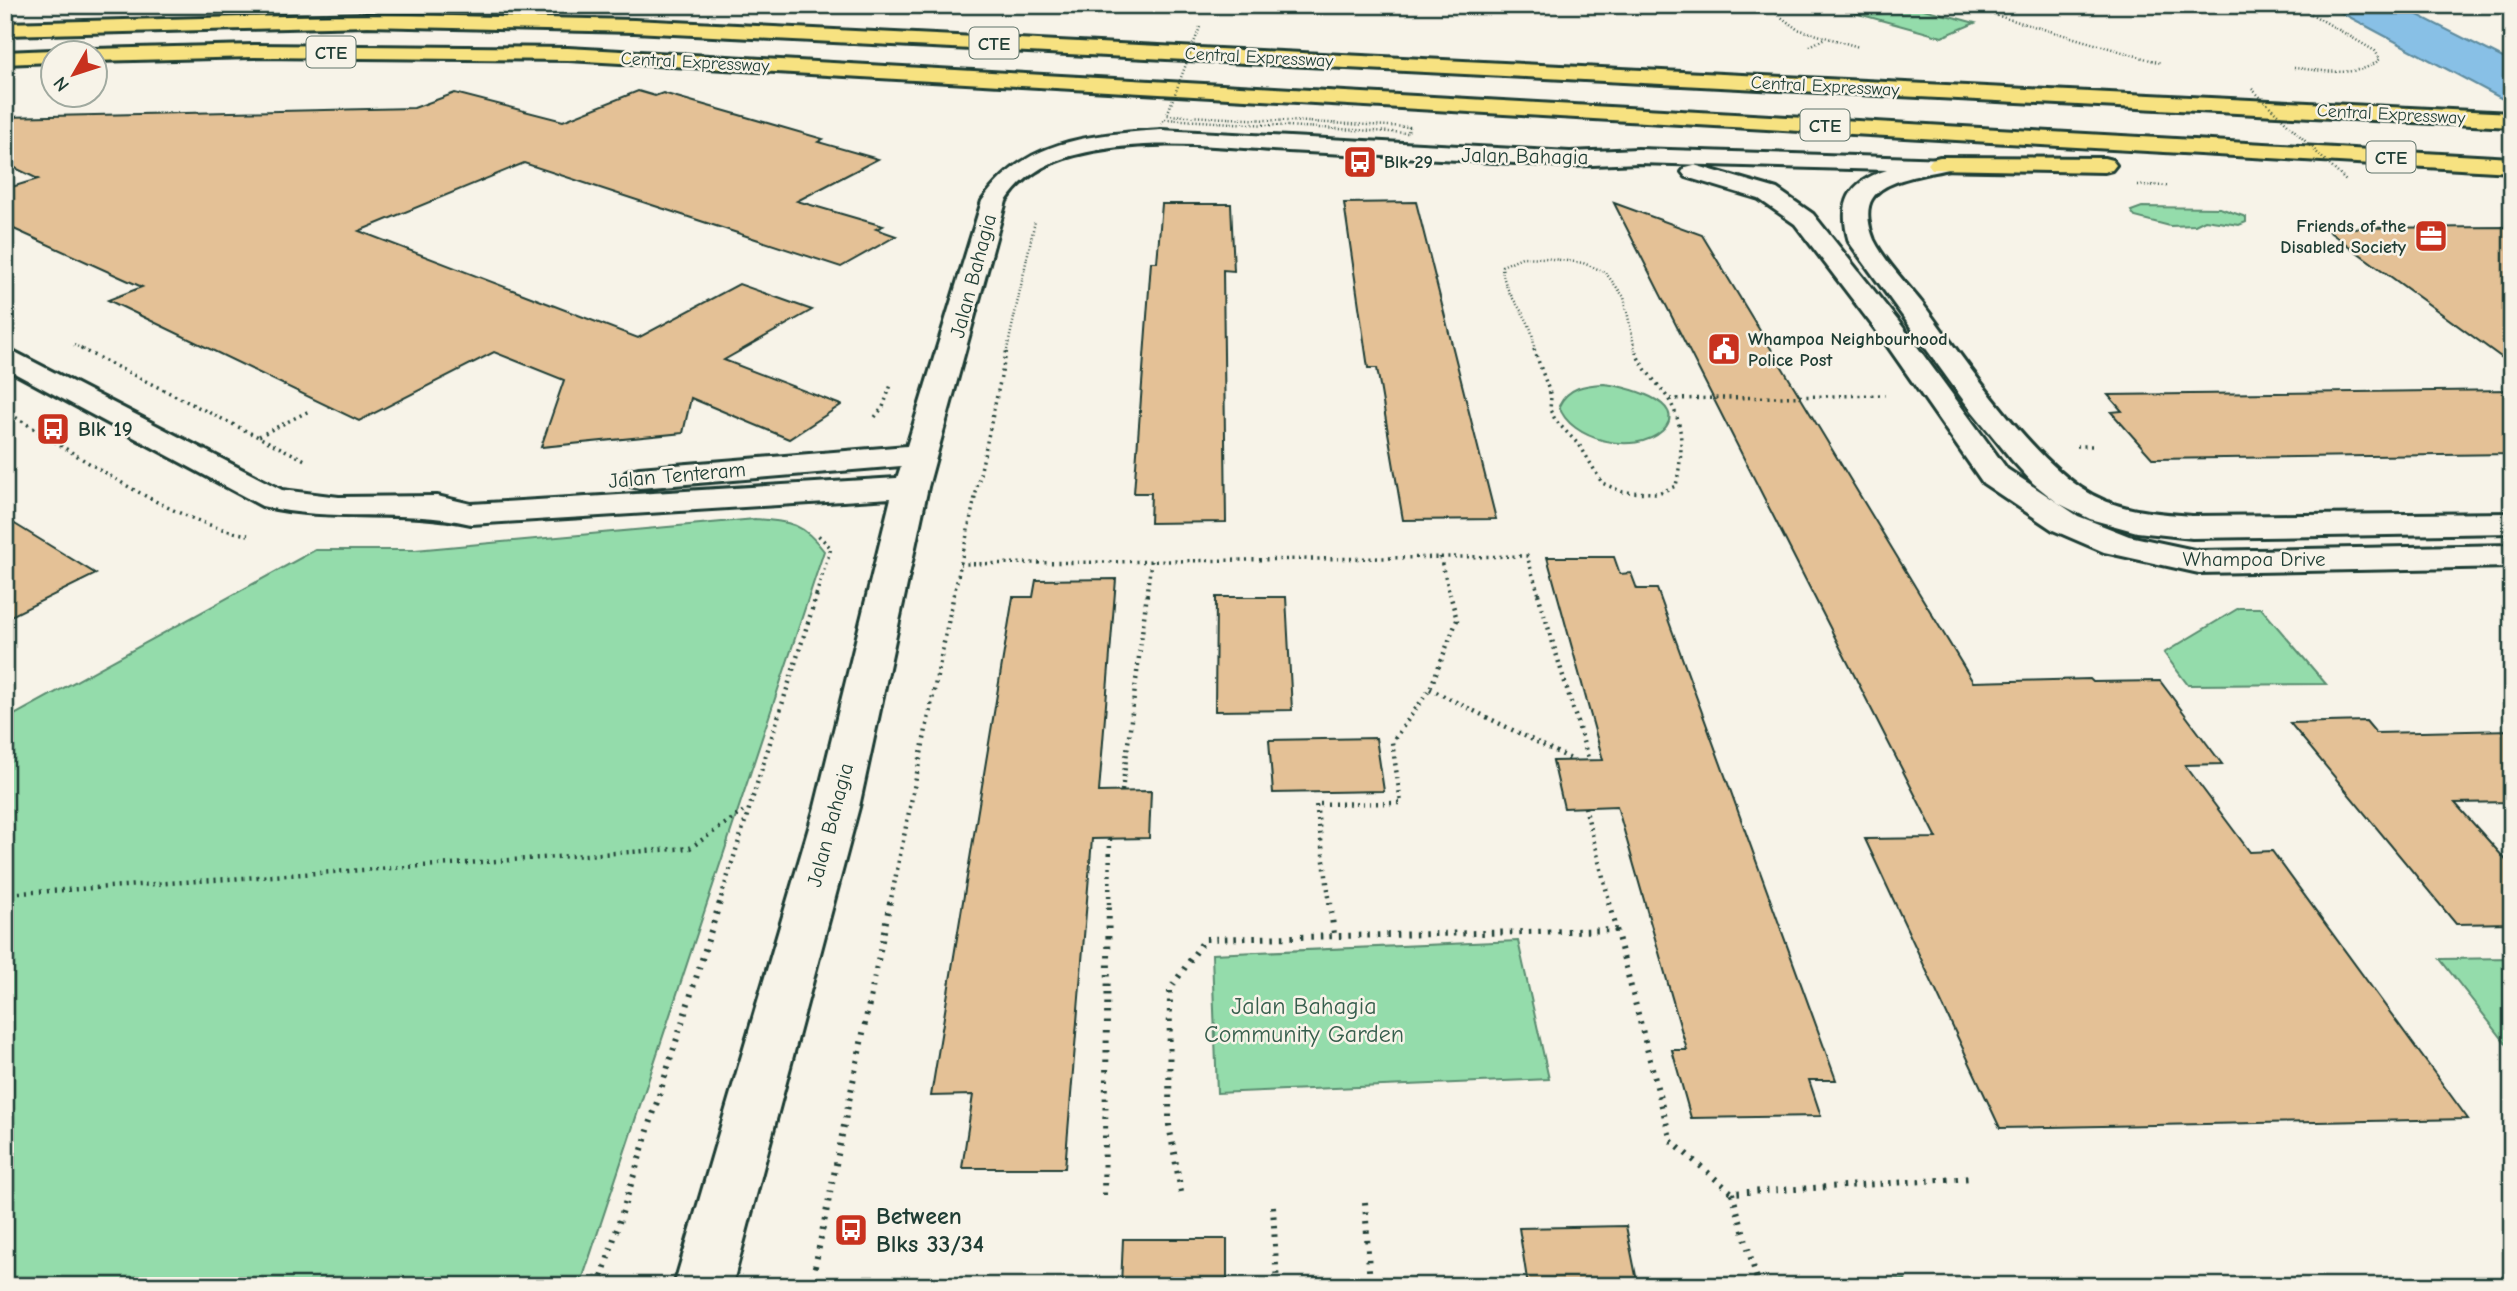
<svg xmlns="http://www.w3.org/2000/svg" width="2517" height="1291" font-family="'Comic Neue',sans-serif">
	<style>
		.green { fill: #94dcab; stroke: #5a8c70; stroke-width: 2 }
		.water { fill: #88c0e6; stroke: #5e8c9f; stroke-width: 2 }
		.building { fill: #e4c196; stroke: #1f3d34; stroke-width: 2 }
		.lines { fill: none; stroke-linecap: round; stroke-linejoin: round }
		.street-casing { stroke: #1f3d34; stroke-width: 6 }
		.highway-casing { stroke: #1f3d34; stroke-width: 6 }
		.path-far3 { stroke: #1f3d34; stroke-width: 2.5; stroke-dasharray: 1 2.5; stroke-linecap: butt }
		.path-far2 { stroke: #1f3d34; stroke-width: 3.5; stroke-dasharray: 2 4.5; stroke-linecap: butt }
		.path-far1 { stroke: #1f3d34; stroke-width: 4.5; stroke-dasharray: 2 5; stroke-linecap: butt }
		.path { stroke: #1f3d34; stroke-width: 6; stroke-dasharray: 2.5 7; stroke-linecap: butt }
		.street { fill: #f7f3e8; fill-rule: evenodd }
		.highway { fill: #f7e281; fill-rule: evenodd }
		.path-bridge { stroke: #1f3d34; stroke-width: 2.5; stroke-dasharray: 1 2.5; stroke-linecap: butt }
		.labels { text-anchor: middle; stroke-width: 5; stroke-linejoin: round; paint-order: stroke }
		.far-street-label { font-size: 18px; fill: #1f3d34; stroke: #f7f3e8 }
		.far-poi-label { font-size: 18px; font-weight: bold; fill: #1f3d34; stroke: #f7f3e8; text-anchor: start }
		.shield { fill: #f7f3e8; stroke: #60746a; stroke-width: 2 }
		.shield-label { font-size: 19px; font-weight: bold; fill: #1f3d34 }
		.street-label { font-size: 21px; fill: #1f3d34; stroke: #f7f3e8 }
		.poi-label { font-size: 21px; font-weight: bold; fill: #1f3d34; stroke: #f7f3e8; text-anchor: start }
		.near-park-label { font-size: 24px; fill: #365d4c; stroke: #f7f3e8 }
		.near-poi-label { font-size: 24px; font-weight: bold; fill: #1f3d34; stroke: #f7f3e8; text-anchor: start }
	</style>
	<rect width="100%" height="100%" fill="#f7f3e8"/>
	<filter id="ink" filterUnits="userSpaceOnUse"><feTurbulence type="fractalNoise" baseFrequency=".0143" numOctaves="2"/><feDisplacementMap in="SourceGraphic" scale="14" xChannelSelector="R" yChannelSelector="G"/><feConvolveMatrix kernelMatrix="1 2 1 2 8 2 1 2 1" color-interpolation-filters="sRGB"/></filter>
	<g filter="url(#ink)">
		<!-- green -->
		<g class="green">
			<path d="M1875 5H1909L1975 23 1942 37 1855 13Z"/>
			<path d="M2142 207 2220 208 2246 217V222L2239 225 2205 220 2195 225 2170 226 2135 217 2131 211Z"/>
			<path d="M1604 384C1620 385 1693 402 1662 431 1635 456 1569 440 1559 406 1568 387 1585 385 1604 384Z"/>
			<path d="M755 519C790 522 802 522 824 551L580 1286H5V720L315 550H415Z"/>
			<path d="M2239 608H2261L2326 684 2188 685 2164 653Z"/>
			<path d="M1518 941 1549 1079 1217 1093 1212 954Z"/>
			<path d="M2512 958V1051L2440 959Z"/>
			<path d="M1905 1279 1907 1286H1818L1817 1281Z"/>
		</g>
		<!-- water -->
		<path class="water" d="M2327 5H2398L2507 60 2512 63V104Z"/>
		<!-- building -->
		<g class="building">
			<path d="M638 91 655 96 663 93 823 139 818 142 878 159 797 201 883 226 876 229 896 236 841 267 524 163 359 231 638 338 739 284 812 310 724 360 841 405 789 439 691 398 683 433 541 447 564 380 494 352 359 421 108 300 142 287 5 225V189L38 179 5 163V117L414 108 455 93 563 121Z"/>
			<path d="M1416 202 1496 519 1403 520 1377 368H1368L1344 203Z"/>
			<path d="M1614 203 1702 235 1973 682 2090 679 2093 682 2160 681 2222 764 2185 765 2250 852 2272 851 2468 1119 2000 1128 1865 839 1937 838Z"/>
			<path d="M1162 204H1231L1234 271 1223 270 1226 522 1150 523 1151 493H1134L1151 262H1157Z"/>
			<path d="M2512 227V365L2324 228Z"/>
			<path d="M2512 390V454L2153 459 2111 412 2122 411 2108 395Z"/>
			<path d="M5 518 96 574 5 619Z"/>
			<path d="M1547 557H1614L1620 574 1631 573 1637 589H1657L1836 1080H1809L1821 1116 1691 1118 1672 1050H1687L1617 806 1564 808 1553 761 1603 760Z"/>
			<path d="M1116 579 1099 792 1151 791 1149 838 1092 839 1065 1168H962L973 1095 931 1096 1013 597H1033L1036 580Z"/>
			<path d="M1216 597H1286L1292 710 1215 711Z"/>
			<path d="M2366 721 2376 733 2512 730V802L2455 803 2512 867V923L2456 924 2290 723Z"/>
			<path d="M1376 738 1384 791 1273 793 1269 740Z"/>
			<path d="M1626 1226 1638 1286H1528L1519 1228Z"/>
			<path d="M1123 1239H1227V1286H1121Z"/>
		</g>
		<g class="lines">
			<defs>
				<g id="street">
					<path d="M1161 130 1570 152 1638 149 1948 159 1952 164 1948 169C1929 174 1883 179 1872 199 1865 210 1869 228 1874 240 1885 262 1907 284 1922 303 1964 359 2024 449 2081 488 2114 511 2153 513 2192 516L2512 513V533L2192 538 2137 532 2090 519 2058 503 2033 483 2012 460 1964 401 1849 242C1838 203 1848 182 1887 170L1638 163 1570 166C1476 161 1382 156 1288 151 1217 147 1145 137 1075 155 1047 162 1023 176 1006 201L928 487 859 807 732 1286H674L815 807 891 498 471 524C402 508 331 523 262 506L5 368V347L282 490 339 497 437 496 471 504 897 478 901 466 639 488 627 485 622 478 627 471 639 468 907 446 982 201C1024 139 1091 135 1161 130Z"/>
					<path d="M1694 165 1777 189 1813 214 1902 326 2007 469 2078 516 2129 536 2199 551 2512 545V567L2199 573 2104 552 2053 530 1983 483 1882 338 1795 224 1759 199 1686 177 1682 172 1686 167Z"/>
				</g>
				<g id="highway">
					<path d="M368 14 634 20 2512 113V127L634 32 368 26 5 35V23Z"/>
					<path d="M254 45 568 48 2512 158V172L568 60 254 57 94 61V52H86L94 49Z"/>
					<path d="M52 50 60 52H52V62L5 64V52Z"/>
					<path d="M1940 157 2104 158 2112 160 2116 165 2112 170 2104 172 1932 169 1928 164 1932 159Z"/>
				</g>
			</defs>
			<!-- street casing -->
			<use href="#street" class="street-casing"/>
			<!-- highway casing -->
			<use href="#highway" class="highway-casing"/>
			<!-- path-far3 -->
			<g class="path-far3">
				<path d="M1765 5 1797 29 1859 47"/>
				<path d="M1960 5 2161 63"/>
				<path d="M1810 46 1825 38"/>
				<path d="M2294 68C2321 70 2359 79 2380 59L2375 51 2296 5"/>
				<path d="M2138 185 2168 186"/>
				<path d="M74 345 85 350"/>
				<path d="M1007 350 1035 221"/>
				<path d="M1534 350C1534 311 1504 303 1502 266L1522 257 1545 258 1583 263 1605 272 1624 297 1635 350"/>
			</g>
			<!-- path-far2 -->
			<g class="path-far2">
				<path d="M81 349 307 461"/>
				<path d="M1534 349 1551 396 1550 410 1556 421 1581 447 1602 483 1623 492 1658 493 1676 486C1683 450 1686 420 1662 390 1652 377 1640 366 1635 349"/>
				<path d="M1670 399 1885 395"/>
				<path d="M5 411C75 452 169 522 248 535"/>
				<path d="M875 417 883 407 891 385"/>
				<path d="M259 436 309 411"/>
				<path d="M2077 446H2094"/>
				<path d="M1440 557 1450 595"/>
				<path d="M960 564 1527 556 1539 595"/>
				<path d="M816 595 831 548 817 534"/>
				<path d="M954 595 1007 349"/>
				<path d="M1147 595 1151 561"/>
			</g>
			<!-- path-far1 -->
			<g class="path-far1">
				<path d="M1538 594 1589 761"/>
				<path d="M1430 689 1575 761"/>
				<path d="M1122 791 1147 594"/>
				<path d="M1585 807 1610 904"/>
				<path d="M5 894 690 848 747 809"/>
				<path d="M719 904 817 594"/>
				<path d="M890 904 954 594"/>
				<path d="M1109 904 1110 838"/>
				<path d="M1330 904 1316 804 1401 803 1392 742 1430 689 1457 620 1450 594"/>
			</g>
			<!-- path -->
			<g class="path">
				<path d="M1330 902 1334 934"/>
				<path d="M1609 902 1671 1141 1732 1193 1973 1178"/>
				<path d="M1181 1192 1169 1125 1170 989 1205 939 1617 930"/>
				<path d="M1732 1193 1759 1286"/>
				<path d="M1104 1195 1109 902"/>
				<path d="M1365 1202 1370 1286"/>
				<path d="M1273 1206 1277 1286"/>
				<path d="M599 1286 720 902"/>
				<path d="M811 1286 890 902"/>
			</g>
			<!-- street -->
			<use href="#street" class="street"/>
			<!-- highway -->
			<use href="#highway" class="highway"/>
			<!-- path-bridge -->
			<g class="path-bridge">
				<path d="M2252 89 2346 181"/>
				<path d="M1161 124 1164 119 1408 133 1409 127 1167 115 1200 27"/>
			</g>
		</g>
	</g>
	<!-- icons -->
	<defs>
		<symbol id="bus-square" viewBox="-11 -11 22 22"><rect x="-9" y="-9" width="18" height="18" rx="4" fill="#c8321e" stroke="#f7f3e8"/><path d="M-5-6H5V4H4V6H2V4H-2V6H-4V4H-5ZM-3.5-4V0h7V-4ZM-3.5 1.2v1.5H-2V1.2ZM2 1.2v1.5H3.5V1.2Z" fill="#fff"/></symbol>
		<symbol id="office-square" viewBox="-11 -11 22 22"><rect x="-9" y="-9" width="18" height="18" rx="4" fill="#c8321e" stroke="#f7f3e8"/><path d="M-6-3h4V-5.5h4V-3h4V5H-6ZM-1-4.5V-3h2v-1.5ZM-6 0V1H6V0Z" fill="#fff"/></symbol>
		<symbol id="civic-square" viewBox="-11 -11 22 22"><rect x="-9" y="-9" width="18" height="18" rx="4" fill="#c8321e" stroke="#f7f3e8"/><path d="M-.6-6.5H3V-4.5H.6V-3L4-1V1h2V6H-6V1h2V-1L-.6-3ZM-1.2 2.5V6h2.4V2.5Z" fill="#fff"/></symbol>
	</defs>
	<g fill-rule="evenodd">
		<use href="#bus-square" x="1341" y="143" width="38" height="38"/>
		<use href="#office-square" x="2412" y="217" width="38" height="38"/>
		<use href="#civic-square" x="1705" y="330" width="38" height="38"/>
		<use href="#bus-square" x="34" y="410" width="38" height="38"/>
		<use href="#bus-square" x="832" y="1211" width="38" height="38"/>
	</g>
	<g class="labels">
		<!-- far-street labels -->
		<g class="far-street-label">
			<text transform="translate(1259 57) rotate(3)" y="6">Central Expressway</text>
			<text transform="translate(695 62) rotate(3)" y="6">Central Expressway</text>
			<text transform="translate(1825 86) rotate(3)" y="6">Central Expressway</text>
			<text transform="translate(2391 114) rotate(3)" y="6">Central Expressway</text>
		</g>
		<!-- far-poi labels -->
		<g class="far-poi-label">
			<text x="1384" y="168">Blk 29</text>
			<text x="2406" y="232" text-anchor="end">Friends of the<tspan x="2406" dy="21">Disabled Society</tspan></text>
			<text x="1748" y="345">Whampoa Neighbourhood<tspan x="1748" dy="21">Police Post</tspan></text>
		</g>
		<!-- shield labels -->
		<g class="shield">
			<rect x="969.5" y="27.5" width="49" height="31" rx="5"/>
			<rect x="306.5" y="36.5" width="49" height="31" rx="5"/>
			<rect x="1800.5" y="109.5" width="49" height="31" rx="5"/>
			<rect x="2366.5" y="141.5" width="49" height="31" rx="5"/>
		</g>
		<g class="shield-label">
			<text x="994" y="50">CTE</text>
			<text x="331" y="59">CTE</text>
			<text x="1825" y="132">CTE</text>
			<text x="2391" y="164">CTE</text>
		</g>
		<!-- street labels -->
		<g class="street-label">
			<text transform="translate(1525 156) rotate(1)" y="7">Jalan Bahagia</text>
			<text transform="translate(973 276) rotate(-75)" y="7">Jalan Bahagia</text>
			<text transform="translate(677 475) rotate(-5)" y="7">Jalan Tenteram</text>
			<text x="2254" y="566">Whampoa Drive</text>
			<text transform="translate(830 825) rotate(-75)" y="7">Jalan Bahagia</text>
		</g>
		<!-- poi labels -->
		<g class="poi-label">
			<text x="78" y="436">Blk 19</text>
		</g>
		<!-- near-park labels -->
		<g class="near-park-label">
			<text x="1304" y="1014">Jalan Bahagia<tspan x="1304" dy="28">Community Garden</tspan></text>
		</g>
		<!-- near-poi labels -->
		<g class="near-poi-label">
			<text x="876" y="1224">Between<tspan x="876" dy="28">Blks 33/34</tspan></text>
		</g>
	</g>
	<!-- margin -->
	<rect width="2517" height="1291" fill="none" stroke="#f7f3e8" stroke-width="28"/>
	<rect x="14" y="14" width="2489" height="1263" fill="none" stroke="#1f3d34" stroke-width="2.5" filter="url(#ink)"/>
	<!-- north arrow -->
	<g transform="translate(74 74) rotate(231)"><circle r="33" fill="#f7f3e8" stroke="#a1aaa0" stroke-width="2"/>
	<path d="M0-5L12 26L0 18L-12 26Z" fill="#c8321e"/>
	<text y="-10" font-size="19" font-weight="bold" text-anchor="middle" fill="#1f3d34">N</text>
	</g>
</svg>
